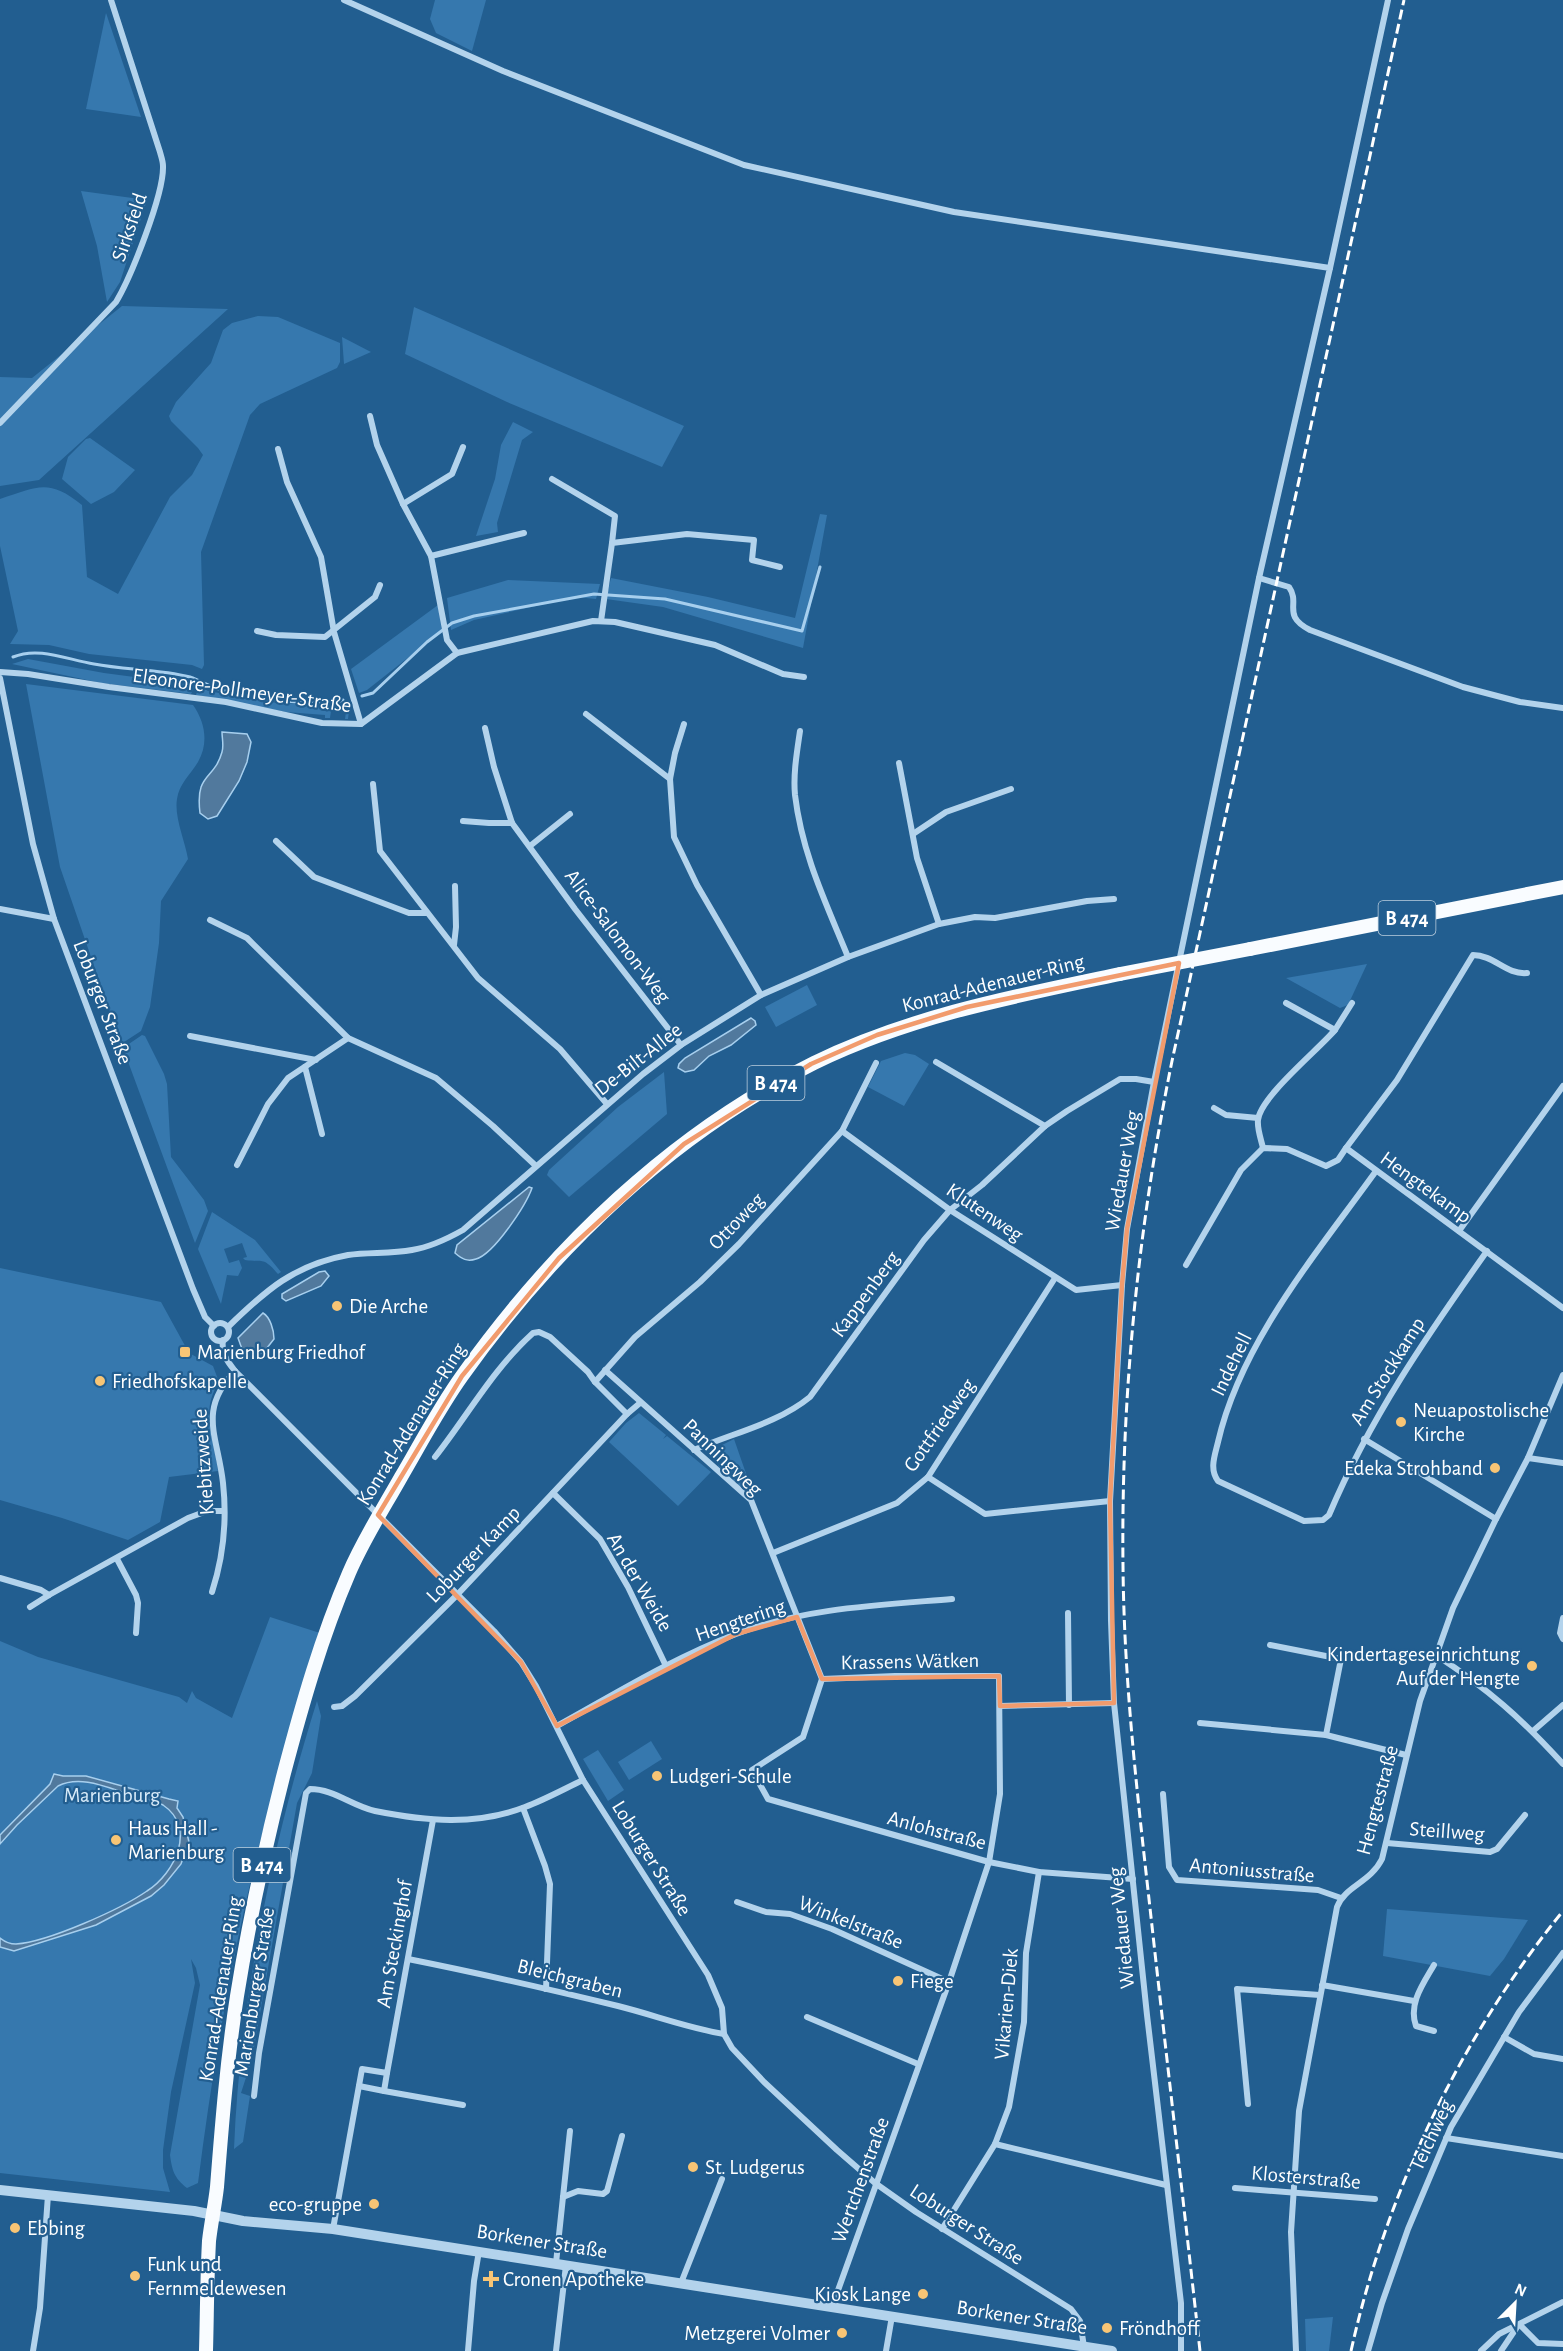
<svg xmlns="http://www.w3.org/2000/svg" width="1563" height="2351" font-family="'Alegreya Sans',sans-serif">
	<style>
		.green { fill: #3678ae }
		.water { fill: #51799d; stroke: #a7cfee; stroke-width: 1.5 }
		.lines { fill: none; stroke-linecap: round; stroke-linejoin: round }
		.stream { stroke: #a7cfee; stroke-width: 3 }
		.minor { stroke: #b3d3ec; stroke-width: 6 }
		.tertiary { stroke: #b3d3ec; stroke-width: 10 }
		.primary { stroke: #f9fcff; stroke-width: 14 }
		.rail { stroke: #fff; stroke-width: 3; stroke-dasharray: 10 4.5; stroke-linecap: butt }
		.primary-bridge { stroke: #f9fcff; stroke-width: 14 }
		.marked { fill: none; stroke: #f19b6d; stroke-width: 4.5; stroke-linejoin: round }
		.poi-dot { fill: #f8c575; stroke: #225e90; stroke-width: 2 }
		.labels { text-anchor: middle; stroke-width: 4.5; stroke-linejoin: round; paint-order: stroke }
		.shield { fill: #225e90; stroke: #bdcfde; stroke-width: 1.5 }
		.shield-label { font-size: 20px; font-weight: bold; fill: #fff }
		.street-label { font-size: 21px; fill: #fff; stroke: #225e90 }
		.poi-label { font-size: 21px; fill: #fff; stroke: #225e90; text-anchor: start }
		.park-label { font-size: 21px; fill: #d8ebf9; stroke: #225e90 }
	</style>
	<rect width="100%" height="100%" fill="#225e90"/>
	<!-- green -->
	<g class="green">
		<path d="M435 0H486L472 51 436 33 430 19Z"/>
		<path d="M106 13 141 117 86 109Z"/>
		<path d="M81 191 147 200 120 282 107 302 97 246Z"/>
		<path d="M122 306 228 309 39 480 0 486V377L32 378Z"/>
		<path d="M414 307 684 426 662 467 507 402 405 354Z"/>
		<path d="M258 316 278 317 340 343V362L337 368 260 404 250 415 201 552 204 665 202 669 192 665 89 654 49 645 10 644 18 631 0 546V499C38 487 48 478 82 505L87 577 118 594 170 497 192 475 203 455 198 448 171 421 169 416 176 402 211 363 223 330 232 323Z"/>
		<path d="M342 337 371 352 344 364Z"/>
		<path d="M513 422 533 432 522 440 497 523 498 532 476 536 495 479 501 445Z"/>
		<path d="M90 438 135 470 114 492 91 504 62 479 68 457 86 439Z"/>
		<path d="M820 514 827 515 803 648 663 607 606 599 611 578 708 597 795 618Z"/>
		<path d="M508 580 600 584 596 599 576 597 474 620 451 630 447 598Z"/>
		<path d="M438 605 442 631 367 690 359 693 351 669Z"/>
		<path d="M28 659 104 673 195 685 191 694 101 683 12 664Z"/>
		<path d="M26 684 193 705C205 722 209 743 198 762 190 775 179 784 177 799 174 817 185 841 188 859L161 901 159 943 150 1007 141 1031 121 1044 60 867Z"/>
		<path d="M199 686 208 691 268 702 332 706 350 703 348 719H345L346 712 331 711 330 718H325V715L286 712 196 695Z"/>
		<path d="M1367 964 1348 1005 1340 1008 1286 978Z"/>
		<path d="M807 985 817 1005 776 1027 765 1007Z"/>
		<path d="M142 1035 145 1036 164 1074 167 1084 171 1157 204 1200 208 1211 195 1243 123 1048Z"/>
		<path d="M905 1053 915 1055 929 1064 904 1106 868 1087 881 1061Z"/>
		<path d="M664 1072 667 1114 569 1197 547 1175 549 1170 618 1107Z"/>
		<path d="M212 1212 255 1240 281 1272 278 1274C262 1256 264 1263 245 1260L243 1258 247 1257 242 1243 224 1249 229 1263 239 1260 242 1268 238 1276 227 1275 221 1304 198 1249Z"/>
		<path d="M0 1268 161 1302 189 1353 213 1366 219 1382C199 1413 215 1438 218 1471L169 1477 160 1522 128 1540 62 1518 0 1500Z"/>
		<path d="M639 1413 666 1435 663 1439 667 1436 711 1472 678 1506 609 1442 626 1423Z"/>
		<path d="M734 1439 750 1485 742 1488 718 1466 723 1460 722 1456 724 1451 722 1445Z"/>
		<path d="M270 1617 320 1633C303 1691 284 1749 269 1808 236 1930 214 2057 198 2183L187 2188C174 2178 172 2170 170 2155L200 1985 196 1968 191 1959 195 1983 171 2092 163 2150V2168L170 2192 0 2173V1641L38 1657 179 1697 187 1703 192 1691 196 1698 232 1718Z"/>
		<path d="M317 1701 321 1716 312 1773 297 1803 252 2059 241 2093 250 2096 243 2142 234 2149C240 2000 272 1844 317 1701Z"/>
		<path d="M651 1741 662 1759 629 1780 618 1762Z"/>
		<path d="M598 1750 624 1790 608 1801 583 1759Z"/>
		<path d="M1387 1909 1528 1920 1504 1959 1490 1976 1383 1956Z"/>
		<path d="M1333 2317 1329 2351H1306L1305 2319Z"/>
	</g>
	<!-- water -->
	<g class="water">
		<path d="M222 732 247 734 251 742 247 762 239 781 217 816 208 819 200 813C195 772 214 781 222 752 224 746 222 738 222 732Z"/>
		<path d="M751 1018 755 1021 756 1025 731 1045 709 1056 694 1070 685 1072 678 1068 679 1064 685 1058Z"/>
		<path d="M529 1187 532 1188C526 1205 494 1254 476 1259 467 1262 462 1259 455 1253L457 1245Z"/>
		<path d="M325 1271 329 1276 321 1286 286 1301 282 1298V1294L319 1272Z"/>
		<path d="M263 1313C270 1317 274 1330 274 1339L263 1353 252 1355 242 1349 238 1338Z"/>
		<path d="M54 1774 63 1776H86L169 1799 178 1801 177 1808 183 1817 189 1842 181 1864 164 1885 151 1896 96 1925 14 1951 0 1947V1938C5 1942 9 1944 16 1944 48 1942 121 1909 147 1891 175 1873 197 1828 163 1805 153 1799 139 1797 128 1794 106 1787 80 1775 58 1786L17 1825 0 1844V1835L50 1784Z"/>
	</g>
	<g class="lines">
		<!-- stream -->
		<g class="stream">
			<path d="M13 657C39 646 68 660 94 664 125 670 159 669 190 677 199 680 207 685 215 688 238 696 322 709 343 700"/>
			<path d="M362 696 373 693 427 642 452 623 474 616 594 594 665 599 802 631 820 567"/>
		</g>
		<!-- minor -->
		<g class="minor">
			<path d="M344 0 503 71 744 165 954 212 1330 268 1259 578 1154 1082 1127 1229 1122 1285 1110 1501 1111 1621 1114 1703 1147 2015 1181 2303V2351"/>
			<path d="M1330 268 1388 0"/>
			<path d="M370 416 377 445 403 504 431 556 447 640 457 653"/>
			<path d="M0 423 116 302C131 277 164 194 163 166 163 161 161 156 160 152L111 0"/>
			<path d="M278 449 287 482 321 557 334 632 361 724"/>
			<path d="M552 479 615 516 612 543"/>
			<path d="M403 504 452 474 463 447"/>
			<path d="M431 556 524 533"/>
			<path d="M1259 578 1289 587C1301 604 1281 615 1310 630L1463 687 1520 702 1563 708"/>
			<path d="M601 621 612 543 687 534 754 540 752 560 780 567"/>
			<path d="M257 631 276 635 325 637 375 597 380 585"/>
			<path d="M0 672 28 674 109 687 226 702 322 723 361 724 457 653 593 621 615 622 715 645 783 674 804 677"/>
			<path d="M0 678 33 844 54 919 193 1289 205 1317 214 1326"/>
			<path d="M586 714 670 779"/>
			<path d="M684 724 675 753 670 779 674 837 697 885 761 995"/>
			<path d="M485 728 494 767 512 823 575 909 681 1045"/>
			<path d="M800 731C797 752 793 774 795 795 802 854 826 903 848 957"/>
			<path d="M899 763 917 858 939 924"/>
			<path d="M373 784 380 851 478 978 560 1049 607 1104"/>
			<path d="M463 821 489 823H512"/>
			<path d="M913 834 946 812 1011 789"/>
			<path d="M276 841 314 877 409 913H426"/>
			<path d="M530 846 570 814"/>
			<path d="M0 909 54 919"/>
			<path d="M210 920 247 938 348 1038 436 1078 493 1126 536 1166"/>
			<path d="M454 945 456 927 455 886"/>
			<path d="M1335 1030 1352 1003"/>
			<path d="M190 1036 316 1060"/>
			<path d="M936 1062 1045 1126"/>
			<path d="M305 1067 322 1134"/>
			<path d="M1214 1108 1226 1115 1258 1118"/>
			<path d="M842 1131 950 1210 1076 1290 1122 1285"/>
			<path d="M1263 1148C1261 1139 1257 1129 1258 1120 1260 1097 1318 1050 1335 1030L1286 1003"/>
			<path d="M1346 1148 1397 1080 1473 955C1494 955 1506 975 1527 973"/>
			<path d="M237 1165 268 1104 288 1078 348 1038"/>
			<path d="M1376 1171C1317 1253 1241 1342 1218 1442 1215 1455 1209 1469 1218 1481L1304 1521 1323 1520 1329 1515C1370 1418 1426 1337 1487 1251"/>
			<path d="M1459 1231 1563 1086"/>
			<path d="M1186 1265 1241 1170 1263 1148 1287 1149 1326 1166 1338 1160 1346 1148 1563 1308"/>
			<circle cx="220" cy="1332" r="9"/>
			<path d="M228 1327C266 1290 294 1265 348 1255 369 1252 391 1254 412 1250 431 1247 447 1239 463 1230L643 1074 681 1045 761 995 848 957 939 924 975 917 995 918 1087 901 1114 899"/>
			<path d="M223 1340C221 1353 227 1361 235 1371L494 1631 521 1662 536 1686 583 1780 708 1975 722 2008 724 2034 732 2048 764 2082 837 2150 875 2183 916 2212 1071 2309 1080 2321 1084 2347"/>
			<path d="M605 1370 751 1500 822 1679"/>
			<path d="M595 1382 635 1337 700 1282 739 1244 842 1131 876 1063"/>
			<path d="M1364 1439 1496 1519"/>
			<path d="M694 1450C732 1433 777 1424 810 1397L924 1240 950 1210 982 1185 1045 1126 1067 1111 1120 1079H1136L1154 1082"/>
			<path d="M435 1457C468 1415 493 1369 533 1333L539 1332 550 1337 588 1372 595 1382 627 1414 640 1403"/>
			<path d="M1528 1458 1563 1463"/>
			<path d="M928 1477 985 1514 1110 1501"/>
			<path d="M553 1493 600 1539 628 1587 666 1666"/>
			<path d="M773 1553 897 1503 928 1477 1055 1278"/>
			<path d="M117 1559 136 1595 138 1603 136 1633"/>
			<path d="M0 1578 41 1590 49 1595"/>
			<path d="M212 1592C223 1558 227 1519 223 1483 218 1436 197 1411 235 1371"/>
			<path d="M30 1607 49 1595 188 1518 207 1511H224"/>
			<path d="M1068 1613 1069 1705"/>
			<path d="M1563 1618 1560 1633 1563 1639"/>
			<path d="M1270 1645 1341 1659 1326 1735"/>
			<path d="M1436 1655C1488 1689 1521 1718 1563 1764"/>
			<path d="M822 1679 895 1676H999L1000 1794 989 1862 949 1982 832 2307"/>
			<path d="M822 1679 803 1737 752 1770 768 1799 989 1862 1039 1872 1133 1879"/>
			<path d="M1000 1706 1114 1703"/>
			<path d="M334 1707 342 1706 355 1696 457 1595 627 1414"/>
			<path d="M1200 1723 1326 1735 1406 1755"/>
			<path d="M557 1726C615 1694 673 1658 736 1634 804 1608 880 1605 952 1599"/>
			<path d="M1533 1731 1563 1705"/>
			<path d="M1163 1794 1169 1867 1177 1880 1318 1890 1341 1898"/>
			<path d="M523 1808 545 1866 550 1884 546 1989"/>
			<path d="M1387 1843 1490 1852 1497 1849 1525 1815"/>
			<path d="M737 1902 766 1912 790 1914 832 1929 949 1982"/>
			<path d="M408 1959C478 1973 548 1989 618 2006 654 2015 688 2028 724 2034"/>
			<path d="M1434 1965C1423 1984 1408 2004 1416 2026L1434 2031"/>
			<path d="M1322 1985 1414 2001"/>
			<path d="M807 2017 918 2064"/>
			<path d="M1504 2037 1534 2054 1563 2059"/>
			<path d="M359 2086 384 2091 387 2073"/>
			<path d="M384 2091 463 2105"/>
			<path d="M254 2096 259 2053 306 1793 310 1789C334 1789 352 1806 375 1811 425 1821 476 1826 525 1807 544 1800 564 1789 583 1780"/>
			<path d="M1248 2104 1237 1989 1320 1995"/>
			<path d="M1446 2138 1563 2156"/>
			<path d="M995 2144 1166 2185"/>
			<path d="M1235 2188 1375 2199"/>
			<path d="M563 2197 578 2191 603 2194 607 2191 622 2136"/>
			<path d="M333 2229 362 2069 387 2073 433 1820"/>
			<path d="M942 2229 995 2144 1009 2107 1024 2022 1026 1953 1039 1872"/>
			<path d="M556 2263 570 2131"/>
			<path d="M681 2283 722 2179"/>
			<path d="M1520 2325 1538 2343 1563 2344"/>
			<path d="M33 2351 40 2308 48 2195"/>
			<path d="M468 2351 474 2281 479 2251"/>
			<path d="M556 2351 566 2265"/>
			<path d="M886 2351 892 2316"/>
			<path d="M1296 2351 1291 2232 1299 2111 1337 1907C1345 1886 1370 1883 1382 1859L1420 1701 1453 1608 1496 1519 1528 1458 1563 1375"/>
			<path d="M1368 2351 1382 2303 1408 2229 1451 2127 1519 2012 1563 1953"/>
			<path d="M1481 2351 1499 2334 1563 2302"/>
			<path d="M1501 2351 1517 2327"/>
		</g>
		<!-- tertiary -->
		<path class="tertiary" d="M0 2190 194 2211 243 2221 333 2229 1112 2351"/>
		<!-- primary -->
		<g class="primary">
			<path d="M1250 949 1563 887"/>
			<path d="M206 2351C207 2315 207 2278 209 2241 211 2223 215 2205 217 2187 222 2123 227 2060 237 1996 249 1921 265 1847 284 1773 302 1705 321 1638 349 1573 363 1540 383 1509 401 1477 421 1443 439 1408 462 1376 553 1248 672 1133 814 1063 910 1016 1015 996 1120 974"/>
		</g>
		<!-- rail -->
		<g class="rail">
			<path d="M1200 2351C1184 2206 1167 2062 1151 1917 1138 1800 1124 1684 1123 1566 1121 1396 1138 1228 1172 1061L1404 0"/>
			<path d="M1351 2351C1386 2193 1461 2036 1563 1911"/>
		</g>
		<!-- primary-bridge -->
		<path class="primary-bridge" d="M1120 974 1250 949"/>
	</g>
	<!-- marked area -->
	<path class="marked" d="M1179 963 1127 1229 1122 1285 1110 1501 1114 1703 1000 1706 999 1676 822 1679 797 1617 736 1634 557 1726 521 1662 378 1515 462 1376 559 1258 684 1144 811 1064 877 1035 967 1007Z"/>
	<!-- markers -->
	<g class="poi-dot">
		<circle cx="337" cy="1306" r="6"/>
		<rect x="179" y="1346" width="12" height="12" rx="3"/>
		<circle cx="100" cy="1381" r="6"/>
		<circle cx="1401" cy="1422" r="6"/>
		<circle cx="1495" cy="1468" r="6"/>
		<circle cx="1532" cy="1666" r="6"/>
		<circle cx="657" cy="1776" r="6"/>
		<circle cx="116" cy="1840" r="6"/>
		<circle cx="898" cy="1981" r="6"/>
		<circle cx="693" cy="2167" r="6"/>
		<circle cx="374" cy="2204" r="6"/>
		<circle cx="15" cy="2228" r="6"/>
		<circle cx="135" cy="2276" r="6"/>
		<path d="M488 2270h6v6h6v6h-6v6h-6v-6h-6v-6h6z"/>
		<circle cx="923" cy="2294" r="6"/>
		<circle cx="1107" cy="2328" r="6"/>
		<circle cx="842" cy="2333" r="6"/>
	</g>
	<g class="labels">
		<!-- shield labels -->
		<g class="shield">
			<rect x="1378.5" y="901" width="57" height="34" rx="4.5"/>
			<rect x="747.5" y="1066" width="57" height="34" rx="4.5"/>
			<rect x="233.5" y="1848" width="57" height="34" rx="4.5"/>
		</g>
		<g class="shield-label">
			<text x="1407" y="925">B 474</text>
			<text x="776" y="1090">B 474</text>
			<text x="262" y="1872">B 474</text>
		</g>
		<!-- street labels -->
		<g class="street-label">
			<text transform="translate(129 227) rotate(-71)" y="7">Sirksfeld</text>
			<text transform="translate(242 690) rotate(8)" y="7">Eleonore-Pollmeyer-Straße</text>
			<text transform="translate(618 936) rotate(53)" y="7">Alice-Salomon-Weg</text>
			<text transform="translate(993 983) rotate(-14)" y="7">Konrad-Adenauer-Ring</text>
			<text transform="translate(103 1002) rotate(69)" y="7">Loburger Straße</text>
			<text transform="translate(638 1059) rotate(-38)" y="7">De-Bilt-Allee</text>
			<text transform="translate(1122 1171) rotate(-80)" y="7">Wiedauer Weg</text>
			<text transform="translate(1426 1187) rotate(36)" y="7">Hengtekamp</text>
			<text transform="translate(985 1212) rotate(34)" y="7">Klutenweg</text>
			<text transform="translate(736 1221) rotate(-46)" y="7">Ottoweg</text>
			<text transform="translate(865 1294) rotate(-54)" y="7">Kappenberg</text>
			<text transform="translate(1231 1364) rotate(-64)" y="7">Indehell</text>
			<text transform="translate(1387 1371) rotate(-58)" y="7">Am Stockkamp</text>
			<text transform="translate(411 1424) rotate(-58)" y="7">Konrad-Adenauer-Ring</text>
			<text transform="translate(939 1425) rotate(-55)" y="7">Gottfriedweg</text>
			<text transform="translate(723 1457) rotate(44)" y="7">Panningweg</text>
			<text transform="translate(203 1462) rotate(-94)" y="7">Kiebitzweide</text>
			<text transform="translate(473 1554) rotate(-46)" y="7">Loburger Kamp</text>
			<text transform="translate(640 1582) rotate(60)" y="7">An der Weide</text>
			<text transform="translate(740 1620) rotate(-19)" y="7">Hengtering</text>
			<text transform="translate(910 1661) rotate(-1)" y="7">Krassens Wätken</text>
			<text transform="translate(1377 1800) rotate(-75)" y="7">Hengtestraße</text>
			<text transform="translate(937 1830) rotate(15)" y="7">Anlohstraße</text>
			<text transform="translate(1447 1831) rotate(4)" y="7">Steillweg</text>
			<text transform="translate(652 1858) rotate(58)" y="7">Loburger Straße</text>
			<text transform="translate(1252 1870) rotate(5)" y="7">Antoniusstraße</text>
			<text transform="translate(851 1922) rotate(22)" y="7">Winkelstraße</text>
			<text transform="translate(1121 1928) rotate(-96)" y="7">Wiedauer Weg</text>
			<text transform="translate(394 1944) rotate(-80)" y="7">Am Steckinghof</text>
			<text transform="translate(570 1978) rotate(14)" y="7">Bleichgraben</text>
			<text transform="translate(220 1989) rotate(-81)" y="7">Konrad-Adenauer-Ring</text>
			<text transform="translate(254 1992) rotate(-81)" y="7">Marienburger Straße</text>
			<text transform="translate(1006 2004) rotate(-85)" y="7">Vikarien-Diek</text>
			<text transform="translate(1431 2135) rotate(-65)" y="7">Teichweg</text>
			<text transform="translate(1306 2177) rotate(5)" y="7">Klosterstraße</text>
			<text transform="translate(860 2180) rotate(-70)" y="7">Wertchenstraße</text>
			<text transform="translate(967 2224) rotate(33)" y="7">Loburger Straße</text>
			<text transform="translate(542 2241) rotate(9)" y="7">Borkener Straße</text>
			<text transform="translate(1022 2317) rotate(9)" y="7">Borkener Straße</text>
		</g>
		<!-- poi labels -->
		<g class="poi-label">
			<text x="349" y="1313">Die Arche</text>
			<text x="197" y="1359">Marienburg Friedhof</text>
			<text x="112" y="1388">Friedhofskapelle</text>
			<text x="1413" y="1417">Neuapostolische<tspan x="1413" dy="24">Kirche</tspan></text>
			<text x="1483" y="1475" text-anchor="end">Edeka Strohband</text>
			<text x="1520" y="1661" text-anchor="end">Kindertageseinrichtung<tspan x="1520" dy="24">Auf der Hengte</tspan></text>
			<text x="669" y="1783">Ludgeri-Schule</text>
			<text x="128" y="1835">Haus Hall -<tspan x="128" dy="24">Marienburg</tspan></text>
			<text x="910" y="1988">Fiege</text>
			<text x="705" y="2174">St. Ludgerus</text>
			<text x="362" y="2211" text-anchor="end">eco-gruppe</text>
			<text x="27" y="2235">Ebbing</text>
			<text x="147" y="2271">Funk und<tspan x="147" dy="24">Fernmeldewesen</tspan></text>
			<text x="503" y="2286">Cronen Apotheke</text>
			<text x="911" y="2301" text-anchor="end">Kiosk Lange</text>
			<text x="1119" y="2335">Fröndhoff</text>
			<text x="830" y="2340" text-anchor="end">Metzgerei Volmer</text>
		</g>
		<!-- park labels -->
		<g class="park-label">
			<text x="112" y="1802">Marienburg</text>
		</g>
	</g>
	<!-- north arrow -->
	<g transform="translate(1515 2303) rotate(24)" stroke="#225e90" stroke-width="4.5" paint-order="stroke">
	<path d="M0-4.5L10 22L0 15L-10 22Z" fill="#ffffff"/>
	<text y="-9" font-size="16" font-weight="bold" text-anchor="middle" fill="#ffffff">N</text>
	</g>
</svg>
